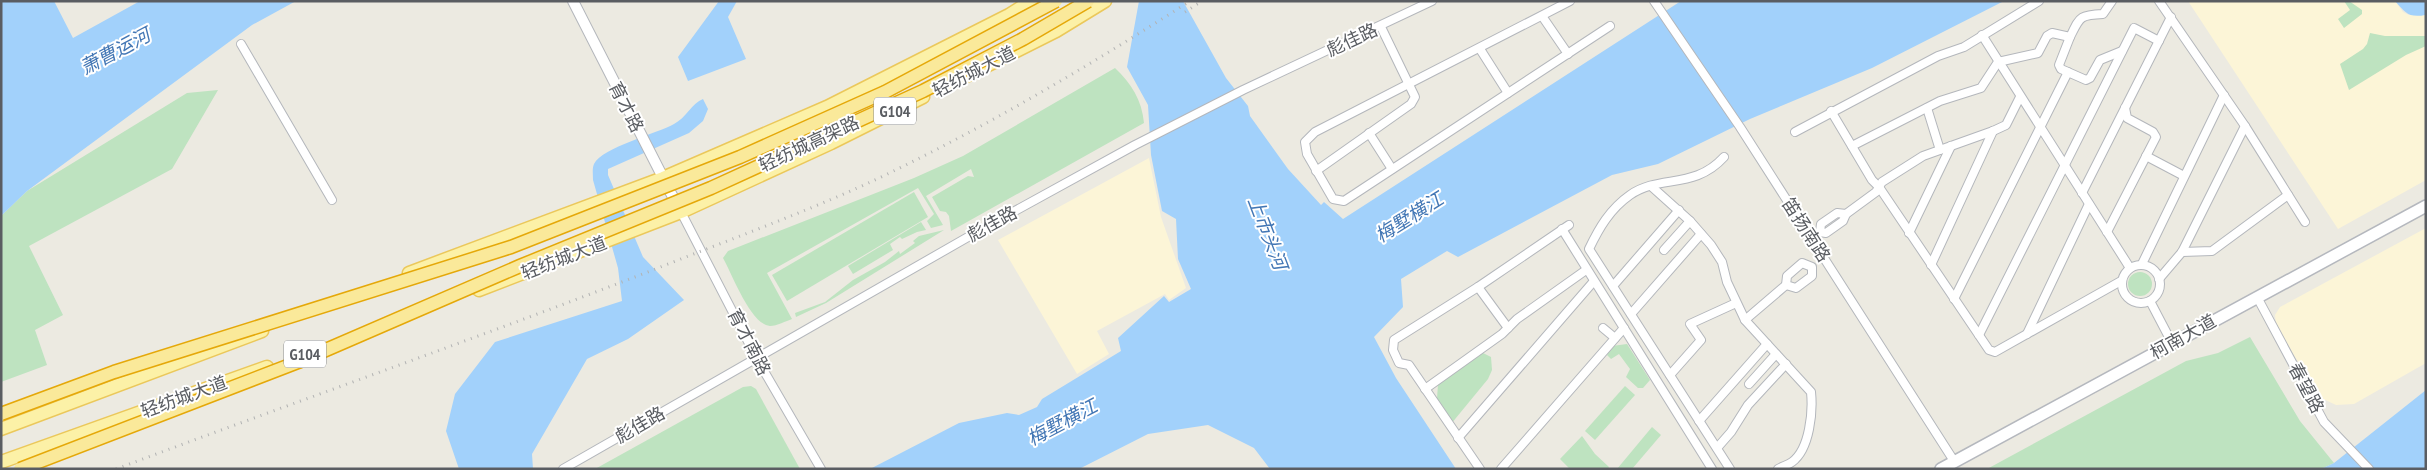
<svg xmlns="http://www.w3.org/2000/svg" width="2427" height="470" font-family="'PT Sans Narrow','Noto Sans SC',sans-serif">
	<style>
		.commercial { fill: #fcf5d7 }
		.green { fill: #bee3c0 }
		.water { fill: #a2d1fb }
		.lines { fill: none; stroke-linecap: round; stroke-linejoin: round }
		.minor-casing { stroke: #b4b7bc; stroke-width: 10 }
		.tertiary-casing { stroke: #b4b7bc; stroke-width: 12 }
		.secondary-casing { stroke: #b5b8be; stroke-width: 14 }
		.primary-casing { stroke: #ebc85b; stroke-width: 15 }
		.minor { stroke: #fff; stroke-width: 8 }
		.tertiary { stroke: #fff; stroke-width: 10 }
		.secondary { stroke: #fff; stroke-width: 11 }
		.primary { stroke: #fcf1a7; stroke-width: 12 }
		.rail { stroke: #b2b3b3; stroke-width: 3; stroke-dasharray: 1 6; stroke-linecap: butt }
		.trunk-bridge-casing { stroke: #e5a809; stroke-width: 15; stroke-linecap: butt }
		.trunk-bridge { stroke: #fae99a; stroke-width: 12 }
		.labels { text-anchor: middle; stroke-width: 4; stroke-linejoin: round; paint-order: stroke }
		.shield { fill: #fff; stroke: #8c8e91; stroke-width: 1 }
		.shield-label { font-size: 16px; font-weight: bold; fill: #5a5d62 }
		.street-label { font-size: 18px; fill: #5a5d62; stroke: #fff }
		.water-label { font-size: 19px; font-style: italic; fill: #4377b5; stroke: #fff }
	</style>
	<rect width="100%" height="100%" fill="#eceae1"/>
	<!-- commercial -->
	<g class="commercial">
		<path d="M2188 1H2395L2403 12 2409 15H2426V180L2338 229Z"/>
		<path d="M1149 158 1161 217 1186 288 1169 300 1165 294 1097 331 1109 354 1077 374 998 240Z"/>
		<path d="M2426 228V363L2354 404 2336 405 2319 397 2276 325 2275 315 2280 307Z"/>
	</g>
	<!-- green -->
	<g class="green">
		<path d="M2344 1H2349L2362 10V14L2344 28 2338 19 2350 10Z"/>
		<path d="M2370 33 2385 36H2426V46L2406 55 2349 90 2340 64 2363 49 2367 44Z"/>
		<path d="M1115 68C1131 83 1142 100 1144 123L951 231 949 216 946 212 940 211 932 197 968 176 974 177 971 169 926 196 943 225 931 228 927 221 934 214 918 188 767 273 792 319C786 321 777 326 770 326 751 325 732 274 723 258L728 251 914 178 963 156Z"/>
		<path d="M218 90 172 169 29 246 63 315 35 330 47 365 1 382V216L27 191 187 93Z"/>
		<path d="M914 192 928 217 787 301 772 275Z"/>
		<path d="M921 222 926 230 917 232 902 239 900 237 890 244 893 250 853 274 848 266Z"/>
		<path d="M944 230 826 303 796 317 795 313 825 302 853 280 885 262 899 251 900 254 915 243 913 241 919 236Z"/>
		<circle cx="2140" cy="284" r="12"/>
		<path d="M2250 337 2300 421 2334 463 2321 469H1987L2186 361 2218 353Z"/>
		<path d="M1627 344 1650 380 1643 388H1638L1626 377 1630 369 1619 354 1611 359 1607 355 1612 346Z"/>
		<path d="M1483 353 1491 357 1492 370 1488 379 1451 424 1437 399 1438 384Z"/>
		<path d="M751 386 756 389 800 469H595L743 387Z"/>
		<path d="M1625 386 1635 395 1595 440 1585 431Z"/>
		<path d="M1652 427 1661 435 1632 469H1617Z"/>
		<path d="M1582 436 1595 454 1609 467 1608 469H1570L1560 459Z"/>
	</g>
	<!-- water -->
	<g class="water">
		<path d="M1 1H54L73 38 140 1H296L252 25 27 191 1 216Z"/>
		<path d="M719 1H737L728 17 746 59 688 81 678 57Z"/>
		<path d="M1139 1H1183L1226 78 1248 106 1250 116 1288 169 1321 205 1324 202 1343 219 1681 1H2004L1872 68 1750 119 1658 164 1612 175 1458 257 1447 251 1401 279 1403 307 1374 337 1396 378 1456 469H1270L1254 448 1208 425 1148 434 1079 469H870L959 423 1007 413 1019 415 1037 407 1042 399 1121 351 1118 338 1164 296 1169 302 1191 289 1178 259 1176 219 1162 211 1151 155 1148 105 1127 67Z"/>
		<path d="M2395 1H2426V15C2408 18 2406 13 2395 1Z"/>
		<path d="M703 99 708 109 703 121 689 133 608 169V175L643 257 684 300 628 339 587 359 532 454 533 469H459L446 431 455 394 495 342 622 301 618 268 593 180C593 175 592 168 594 164 603 147 656 134 674 124 686 118 692 103 703 99Z"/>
		<path d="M2426 390V469H2321L2334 463Z"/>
	</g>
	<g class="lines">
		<defs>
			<g id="minor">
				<path d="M1570 1 1315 132 1305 142 1307 154 1333 199 1344 201 1610 26"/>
				<path d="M1654 1 1740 127 1954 461"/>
				<path d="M2159 1 2245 126 2305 222"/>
				<path d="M1542 16 1568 54"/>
				<path d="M1982 35 2130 268"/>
				<path d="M2070 37 2059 65 2061 69 2086 80 2090 78 2100 60 2122 51"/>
				<path d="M241 44 332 200"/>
				<path d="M1480 49 1508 93"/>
				<path d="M1927 108 1940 150"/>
				<path d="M1831 111 1872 180 1879 187 1989 350 1995 352 2121 281"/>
				<path d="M1795 132 1938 56 1964 47 2039 1"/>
				<path d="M1369 133 1392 169"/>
				<path d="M1852 146 1940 101 1981 88 1998 62 2038 53 2047 36 2052 33 2070 37C2080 17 2079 15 2103 14L2112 1"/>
				<path d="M2146 156 2184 176"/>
				<path d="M1724 157C1694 190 1660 174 1630 195 1610 209 1599 228 1589 249L1730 469"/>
				<path d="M1316 171 1411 104 1415 97 1381 27"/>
				<path d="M1651 186 1690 221 1711 245 1722 262 1727 282 1745 320 1811 392C1813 411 1810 449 1792 462 1788 465 1783 466 1778 469"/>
				<path d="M2082 193 2171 17"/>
				<path d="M681 212 757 359 821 469"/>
				<path d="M1837 213 1846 214 1843 221 1826 233 1820 232 1821 224Z"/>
				<path d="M1846 214 1876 192 1882 182 1923 156 1993 131 2006 125 2020 97"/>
				<path d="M1562 229 1712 469"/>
				<path d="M2107 232 2156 137 2153 132 2127 118 2125 108"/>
				<path d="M1909 233 1951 146"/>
				<path d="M1664 250 1690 221"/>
				<path d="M2182 252 2212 251 2288 195"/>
				<path d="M1802 263 1812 267V276L1796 288 1786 285 1787 276Z"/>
				<path d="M2142 264 2224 95"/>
				<circle cx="2141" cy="284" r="19"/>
				<path d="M1931 265 1993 131"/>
				<path d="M2159 279 2182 252 2245 126"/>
				<path d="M1613 286 1679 210"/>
				<path d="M1478 287 1508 328"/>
				<path d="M2257 297 2324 422 2369 469"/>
				<path d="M1954 299 2068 72"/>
				<path d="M2150 301 2172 343"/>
				<path d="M1631 314 1701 234"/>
				<path d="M1745 320 1786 285"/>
				<path d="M1603 328 1615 338"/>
				<path d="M2027 334 2089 204"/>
				<path d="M1979 335 2134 28 2159 41"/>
				<path d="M1670 375 1701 340 1690 324 1736 303"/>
				<path d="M1749 384 1776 354"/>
				<path d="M1425 389 1502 334 1517 319 1586 270"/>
				<path d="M1699 421 1767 344"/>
				<path d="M1458 438 1594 281"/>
				<path d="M1717 448 1731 432 1748 405 1786 364"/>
				<path d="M563 469 982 229 1135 145 1243 90 1432 1"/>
				<path d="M1480 469 1409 365 1399 363 1393 350 1394 340 1478 287 1569 225"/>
				<path d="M1501 469 1624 328"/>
			</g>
			<path id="tertiary" d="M573 1 678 207"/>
			<path id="secondary" d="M1941 469 2426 206"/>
			<g id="primary">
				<path d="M948 85 1056 31 1105 1"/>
				<path d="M409 273 663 178 827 107 1009 15 1031 1"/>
				<path d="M479 290 681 212 831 143 923 97"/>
				<path d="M1 429 262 331"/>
				<path d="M1 462 267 367"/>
			</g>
		</defs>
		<!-- minor casing -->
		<use href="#minor" class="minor-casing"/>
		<!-- tertiary casing -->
		<use href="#tertiary" class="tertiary-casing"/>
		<!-- secondary casing -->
		<use href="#secondary" class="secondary-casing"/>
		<!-- primary casing -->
		<use href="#primary" class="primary-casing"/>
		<!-- minor -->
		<use href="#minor" class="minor"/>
		<!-- tertiary -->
		<use href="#tertiary" class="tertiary"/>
		<!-- secondary -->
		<use href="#secondary" class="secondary"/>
		<!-- primary -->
		<use href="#primary" class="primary"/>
		<!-- rail -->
		<g class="rail">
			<path d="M1185 12 1202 1"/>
			<path d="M116 469C295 402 475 339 653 270 728 240 804 213 877 179 986 127 1089 66 1190 1"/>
		</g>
		<defs>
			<g id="trunk-bridge">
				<path d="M1 414 114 372 511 247 740 157 885 92 1056 1"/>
				<path d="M20 469 298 362 520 266 711 188 923 91 1023 39 1088 1"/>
			</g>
		</defs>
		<!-- trunk-bridge casing -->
		<use href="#trunk-bridge" class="trunk-bridge-casing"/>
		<!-- trunk-bridge -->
		<use href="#trunk-bridge" class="trunk-bridge"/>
	</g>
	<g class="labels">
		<!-- shield labels -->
		<g class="shield">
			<rect x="874" y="97.5" width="42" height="27" rx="4"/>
			<rect x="284" y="340.5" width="42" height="27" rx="4"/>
		</g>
		<g class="shield-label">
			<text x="895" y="117">G104</text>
			<text x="305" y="360">G104</text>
		</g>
		<!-- street labels -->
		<g class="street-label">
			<text transform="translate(1352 40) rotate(-25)" y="6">彪佳路</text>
			<text transform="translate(974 72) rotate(-27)" y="6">轻纺城大道</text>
			<text transform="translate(626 107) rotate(63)" y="6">育才路</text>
			<text transform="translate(809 144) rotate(-25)" y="6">轻纺城高架路</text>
			<text transform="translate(992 224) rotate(-29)" y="6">彪佳路</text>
			<text transform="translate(1806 230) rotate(57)" y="6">笛扬南路</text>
			<text transform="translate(564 258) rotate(-21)" y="6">轻纺城大道</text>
			<text transform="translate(2183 337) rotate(-29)" y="6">柯南大道</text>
			<text transform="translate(749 342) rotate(63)" y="6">育才南路</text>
			<text transform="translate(2306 388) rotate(62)" y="6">春望路</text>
			<text transform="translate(184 397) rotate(-20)" y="6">轻纺城大道</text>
			<text transform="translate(640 425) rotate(-30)" y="6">彪佳路</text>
		</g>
		<!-- water labels -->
		<g class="water-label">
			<text transform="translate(115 51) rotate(-28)" y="7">萧曹运河</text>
			<text transform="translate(1409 217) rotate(-32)" y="7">梅墅横江</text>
			<text transform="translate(1268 233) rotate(69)" y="7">上市头河</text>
			<text transform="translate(1062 422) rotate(-28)" y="7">梅墅横江</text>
		</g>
	</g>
	<!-- border -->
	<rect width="2427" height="470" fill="none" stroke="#5a5d62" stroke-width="5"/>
</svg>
